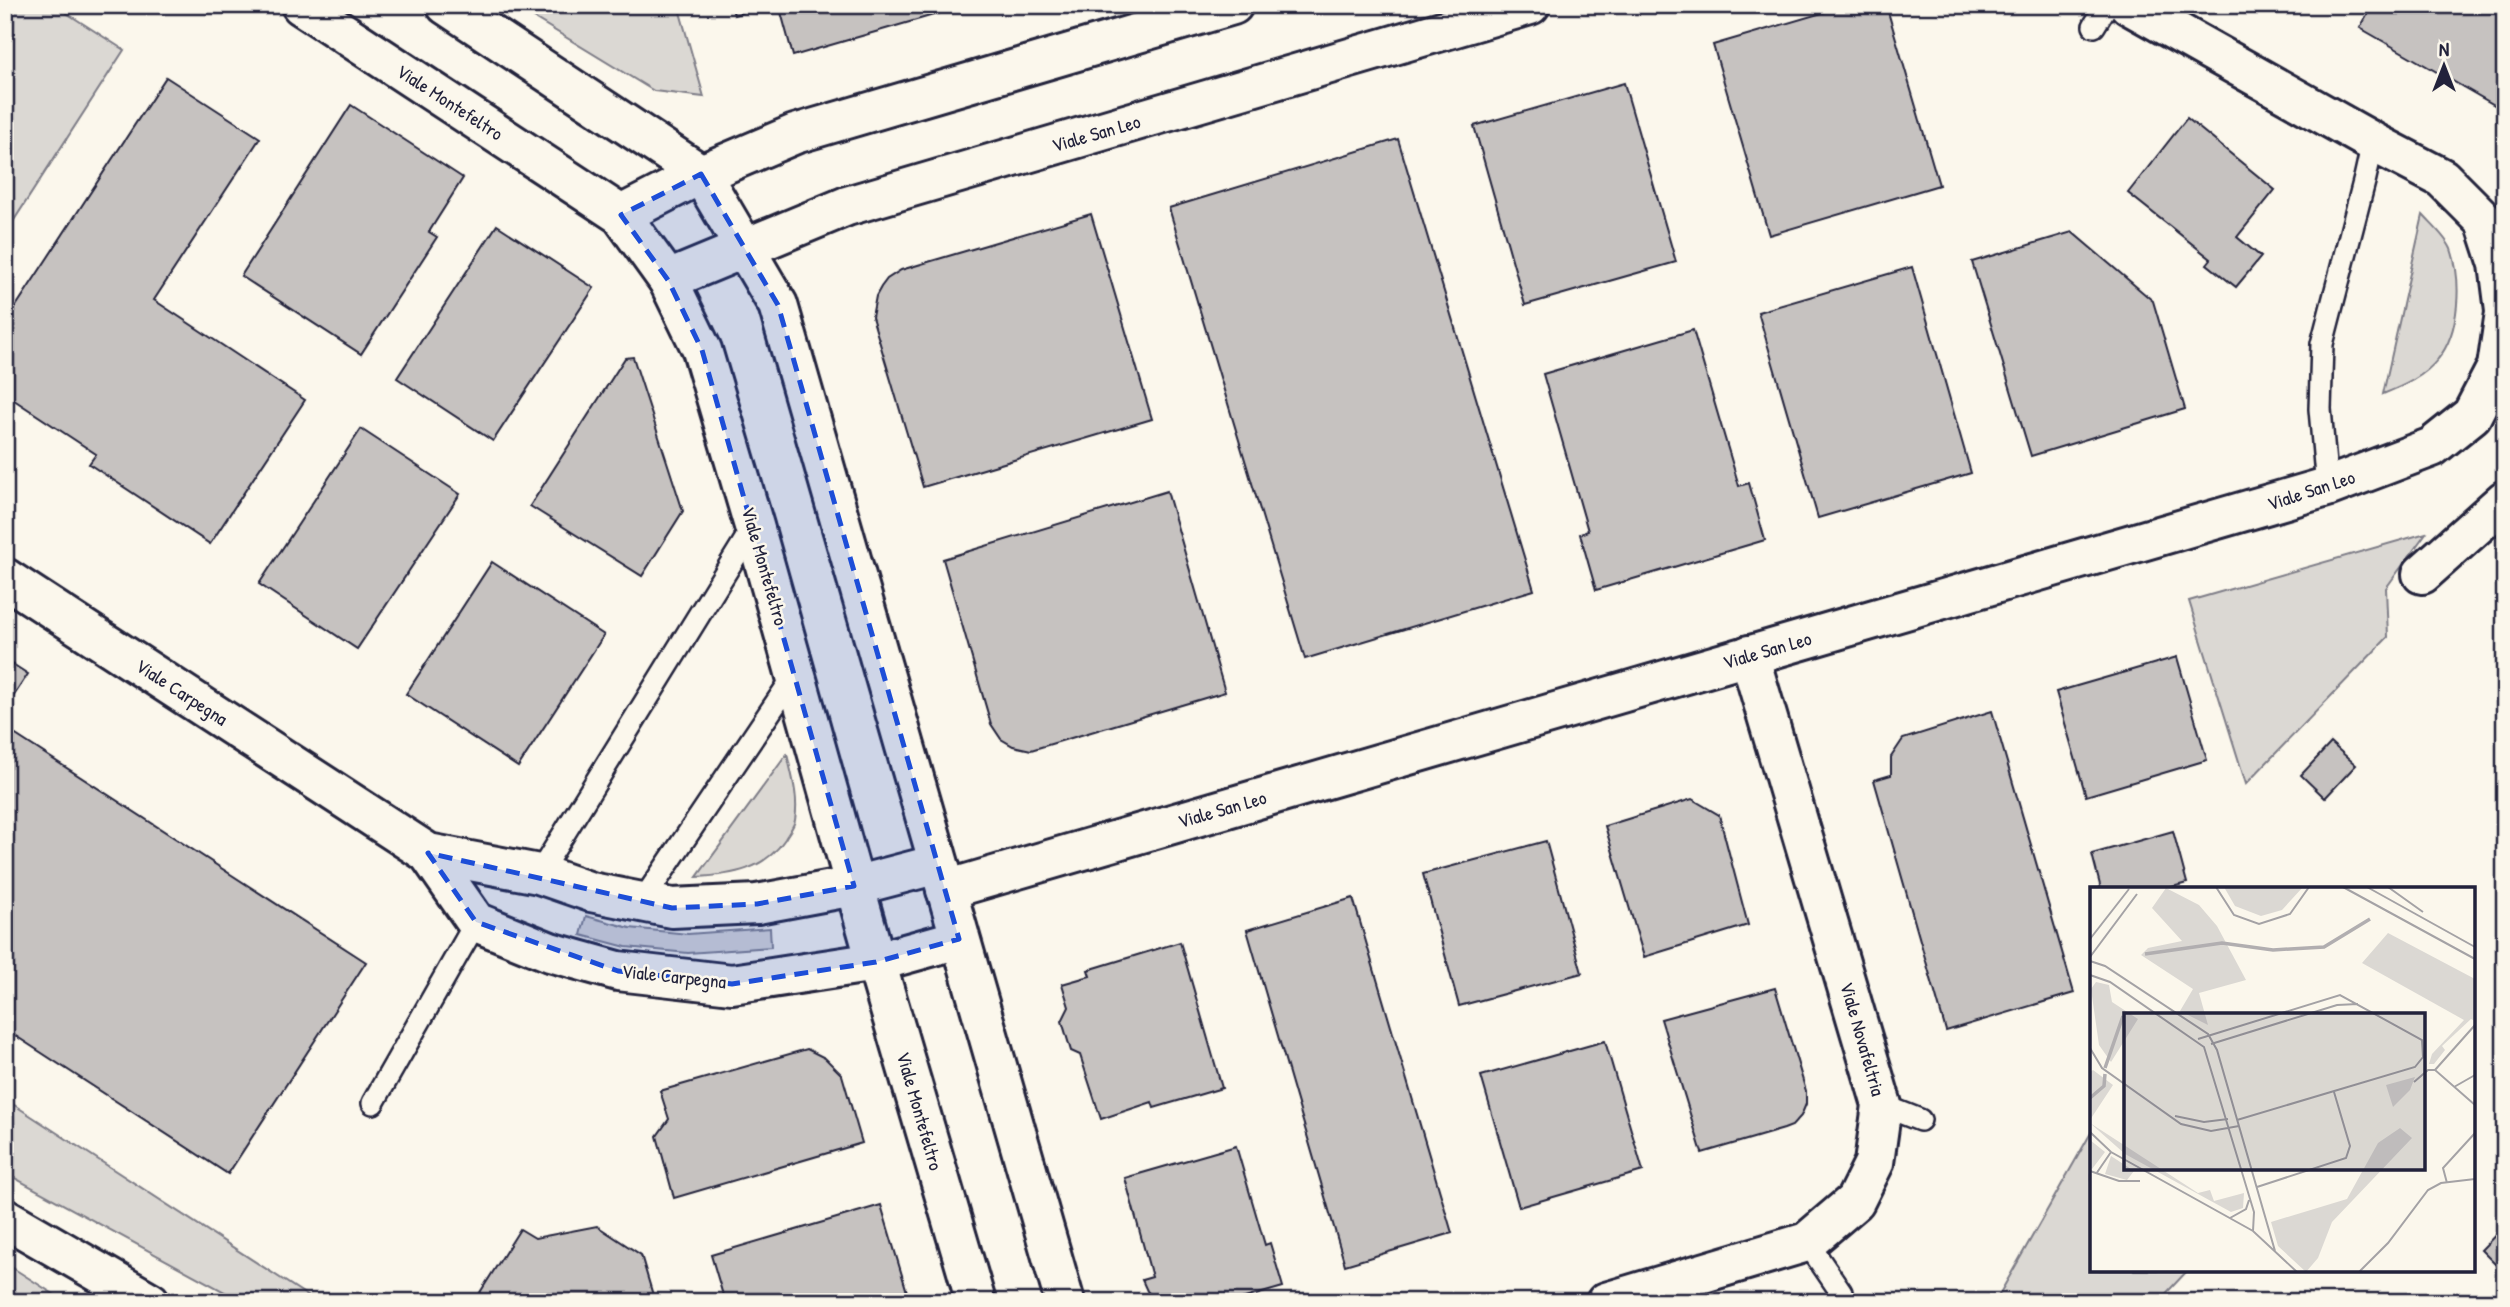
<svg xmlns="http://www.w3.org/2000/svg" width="2510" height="1307" font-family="'Patrick Hand',sans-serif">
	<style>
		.green { fill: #dbd8d3; stroke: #7e7d87; stroke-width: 2 }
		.building { fill: #c6c2c0; stroke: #22223b; stroke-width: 2 }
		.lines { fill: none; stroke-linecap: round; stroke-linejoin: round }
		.lane-casing { stroke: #22223b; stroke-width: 26 }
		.street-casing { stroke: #22223b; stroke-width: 44 }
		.lane { stroke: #fbf7ec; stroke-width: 21 }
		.street { stroke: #fbf7ec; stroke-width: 38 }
		.marked { fill: #1d4ed8; fill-opacity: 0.2; stroke: #1d4ed8; stroke-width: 5; stroke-dasharray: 14 9; stroke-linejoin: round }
		.labels { text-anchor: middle; stroke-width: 5; stroke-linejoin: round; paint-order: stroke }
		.street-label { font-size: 19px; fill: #22223b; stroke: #fbf7ec }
		.inset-river { fill: none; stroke: #b1aeb0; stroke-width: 3.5 }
		.inset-road { fill: none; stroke: #a4a2a5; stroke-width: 2 }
		.view { fill: #22223b; fill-opacity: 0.15; stroke: #22223b; stroke-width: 3.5 }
		.inset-edge { fill: none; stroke: #22223b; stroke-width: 3.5 }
	</style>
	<rect width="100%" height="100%" fill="#fbf7ec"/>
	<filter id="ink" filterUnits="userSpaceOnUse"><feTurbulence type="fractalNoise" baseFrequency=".0143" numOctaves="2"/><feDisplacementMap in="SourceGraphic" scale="14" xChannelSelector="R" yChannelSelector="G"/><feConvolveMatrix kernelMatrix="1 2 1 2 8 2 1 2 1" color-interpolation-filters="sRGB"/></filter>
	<g filter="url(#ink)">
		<!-- green -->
		<g class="green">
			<path d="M5 5H54L124 50 5 234Z"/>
			<path d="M513 5H678L704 97 654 91Z"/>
			<path d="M2423 215C2431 224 2446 237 2451 249 2462 281 2460 332 2438 359 2424 377 2403 386 2383 394Z"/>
			<path d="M2426 533 2386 588 2388 637 2246 784 2189 601Z"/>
			<path d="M787 754C792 776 799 798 795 820 794 827 788 833 785 839 765 870 732 875 697 877Z"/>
			<path d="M586 916 630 928 688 934 770 928 771 947 688 953 626 947 581 935Z"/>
			<path d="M5 1099 317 1302H243L9 1175 5 1172Z"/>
			<path d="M2092 1131V1270H2188L2158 1302H1995Z"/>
			<path d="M5 1263 66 1302H5Z"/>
		</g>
		<!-- building -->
		<g class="building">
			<path d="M731 5H768L734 15Z"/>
			<path d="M779 5H968L793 56Z"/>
			<path d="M1849 5H1886L1939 185 1769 235 1713 45Z"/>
			<path d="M2373 5H2505V111L2360 28Z"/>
			<path d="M166 77 260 138 154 300 305 400 210 544 89 464 96 454 5 394V323Z"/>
			<path d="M1624 83 1676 262 1525 305 1474 126Z"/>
			<path d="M351 105 463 178 429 232 437 237 361 354 241 276Z"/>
			<path d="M2187 118 2275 190 2237 237 2261 257 2236 287 2207 264 2211 259 2128 193Z"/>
			<path d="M1398 139 1534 590 1305 659 1169 208Z"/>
			<path d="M1091 214 1152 419 923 487 872 317 876 296 881 287 887 279 901 270Z"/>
			<path d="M497 225 594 288 493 441 397 378Z"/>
			<path d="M2072 232 2153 301 2185 409 2031 456 1972 262Z"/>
			<path d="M1912 267 1971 473 1818 518 1758 312Z"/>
			<path d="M1693 330 1739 486 1749 483 1765 540 1596 590 1580 534 1588 531 1543 374Z"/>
			<path d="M633 357 683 511 642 576 530 506 625 358Z"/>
			<path d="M361 429 460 494 357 649 259 584Z"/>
			<path d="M1167 491 1225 692 1031 750 1013 746 1001 739 991 724 943 559Z"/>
			<path d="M492 562 604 635 518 767 406 694Z"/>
			<path d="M2177 657 2207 760 2086 796 2056 692Z"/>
			<path d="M5 659 28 674 11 700 5 696Z"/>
			<path d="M1992 711 2074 993 1946 1031 1874 780 1891 775V757L1903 739Z"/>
			<path d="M5 728 366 962 228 1174 5 1029Z"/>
			<path d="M2331 743 2356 765 2325 798 2301 775Z"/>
			<path d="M1692 799 1719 815 1748 925 1644 957 1605 826Z"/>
			<path d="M2173 831 2187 883 2165 889H2101L2092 854Z"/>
			<path d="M1546 841 1582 973 1459 1006 1423 874Z"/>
			<path d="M1353 898 1452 1233 1345 1265 1247 930Z"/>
			<path d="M1180 942 1222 1088 1154 1108 1152 1102 1101 1119 1080 1055 1071 1051 1062 1021 1069 1007 1062 984 1090 976 1088 970Z"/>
			<path d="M1775 988 1806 1091V1104L1801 1116 1792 1126 1784 1129 1702 1153 1661 1019Z"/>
			<path d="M1605 1041 1643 1171 1519 1207 1481 1076Z"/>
			<path d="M807 1049 825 1058 842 1075 862 1143 674 1198 657 1136 669 1119 660 1091Z"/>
			<path d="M1236 1146 1265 1245 1270 1243 1283 1287 1231 1302H1157L1147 1291 1142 1280 1152 1277 1125 1178Z"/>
			<path d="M881 1205 910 1302H725L711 1255Z"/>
			<path d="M2505 1225V1274L2481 1250Z"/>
			<path d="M597 1226 641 1255 655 1302H474L520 1229 535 1238Z"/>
		</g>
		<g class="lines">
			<defs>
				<g id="lane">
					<path d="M2094 26 2107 5"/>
					<path d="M2327 487 2320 409 2322 344 2365 178 2373 142"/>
					<path d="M539 874 754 526"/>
					<path d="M642 902 795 675"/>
					<path d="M373 1103 476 922"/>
					<path d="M1882 1105 1920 1120"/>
					<path d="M1807 1242 1841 1292"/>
				</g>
				<g id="street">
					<path d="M301 5 621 215 668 280 702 350 754 526 876 962 976 1302"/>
					<path d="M446 5 701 174 778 305 1065 1302"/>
					<path d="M2129 5 2373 142 2442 178 2485 221 2499 264 2505 311"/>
					<path d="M621 215 701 174 795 134 1233 5"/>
					<path d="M668 280 847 206 1530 5"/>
					<path d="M2422 574 2505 500"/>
					<path d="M5 578 428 853 539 874 591 892 672 908 757 904 854 886 938 864"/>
					<path d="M428 853 476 922 550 952 618 971 732 984 876 962 959 939"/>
					<path d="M946 890 2327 487 2432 447 2472 415 2497 367 2505 313"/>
					<path d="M5 1218 150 1302"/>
					<path d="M1606 1302 1807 1242 1855 1201 1874 1163 1882 1105 1749 655"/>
				</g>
			</defs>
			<!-- lane casing -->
			<use href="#lane" class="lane-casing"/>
			<!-- street casing -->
			<use href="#street" class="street-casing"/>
			<!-- lane -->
			<use href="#lane" class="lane"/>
			<!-- street -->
			<use href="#street" class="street"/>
		</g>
	</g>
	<!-- marked area -->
	<path class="marked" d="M701 174 778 305 959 939 876 962 732 984 618 971 476 922 428 853 672 908 757 904 854 886 702 350 668 280 621 215Z"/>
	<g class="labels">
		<!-- street labels -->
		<g class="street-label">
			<text transform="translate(450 102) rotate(33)" y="7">Viale Montefeltro</text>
			<text transform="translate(1096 133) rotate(-16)" y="7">Viale San Leo</text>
			<text transform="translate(2311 490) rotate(-18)" y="7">Viale San Leo</text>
			<text transform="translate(765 566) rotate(74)" y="7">Viale Montefeltro</text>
			<text transform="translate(1767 650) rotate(-16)" y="7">Viale San Leo</text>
			<text transform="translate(182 692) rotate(33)" y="7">Viale Carpegna</text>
			<text transform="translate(1222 809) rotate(-16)" y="7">Viale San Leo</text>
			<text transform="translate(674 976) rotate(6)" y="7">Viale Carpegna</text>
			<text transform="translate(1863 1039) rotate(74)" y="7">Viale Novafeltria</text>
			<text transform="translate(920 1111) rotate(74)" y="7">Viale Montefeltro</text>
		</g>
	</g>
	<!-- overview -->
	<g transform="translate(2090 887)">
		<rect width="385" height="385" fill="#fbf7ec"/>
		<path d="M134 0H213L192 23 171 29 145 19ZM76 1 109 18 127 39 156 93 109 106 118 138 90 124 103 102 51 68 58 61 92 54 62 21ZM298 46 385 92V134L381 132 352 159 355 163 344 177H339L342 167 374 133 272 76ZM6 95 19 98 22 115 48 132 21 175 9 158 1 102ZM3 183 23 198 0 233V185ZM325 190 320 203 303 220 296 198ZM0 236 108 306 120 303 124 314 154 306 153 321 141 325 35 267ZM310 241 322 251 242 335 228 371 216 385 188 359 181 335 257 312 288 256ZM0 253 15 265 2 282 0 280ZM21 269 44 284 37 293 15 287Z" fill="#dbd8d3"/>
		<path class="inset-river" d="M55 67 132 56 183 63 234 60 280 32M15 181 33 129M0 211 14 199 15 187"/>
		<path class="inset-road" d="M126 0 144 28 169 37 200 27 219 0M253 0 385 72M277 0 385 60M298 0 333 25M0 52 39 2M0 70 47 7M0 74 15 79 118 147 127 163 185 364M0 88 20 95 114 160 164 325 163 344M385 138 345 183 385 218M108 152 250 108 332 153 333 170 325 180 147 233M121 157 247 118 268 117M0 161 12 181 91 237 121 244 149 239M324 195 338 183H345M364 200 385 188M85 229 114 235 138 232M0 245 21 265 163 344 207 385M0 284 29 294H50M6 287 21 265M357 296 353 281 385 246M167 300 256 271 260 259 244 205M140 331 156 322 159 313M269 385 298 356 338 303 351 296 385 292"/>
		<path class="view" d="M34 126H335V283H34Z"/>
		<rect width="385" height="385" class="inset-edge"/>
	</g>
	<!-- margin -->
	<rect width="2510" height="1307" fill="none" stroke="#fbf7ec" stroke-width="28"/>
	<rect x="14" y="14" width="2482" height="1279" fill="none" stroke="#22223b" stroke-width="2.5" filter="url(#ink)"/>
	<!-- north arrow -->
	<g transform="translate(2444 66)" stroke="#fbf7ec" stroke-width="5" paint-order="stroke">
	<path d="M0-5L12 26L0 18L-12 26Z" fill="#22223b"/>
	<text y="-10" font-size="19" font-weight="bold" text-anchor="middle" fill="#22223b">N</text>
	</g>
</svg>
